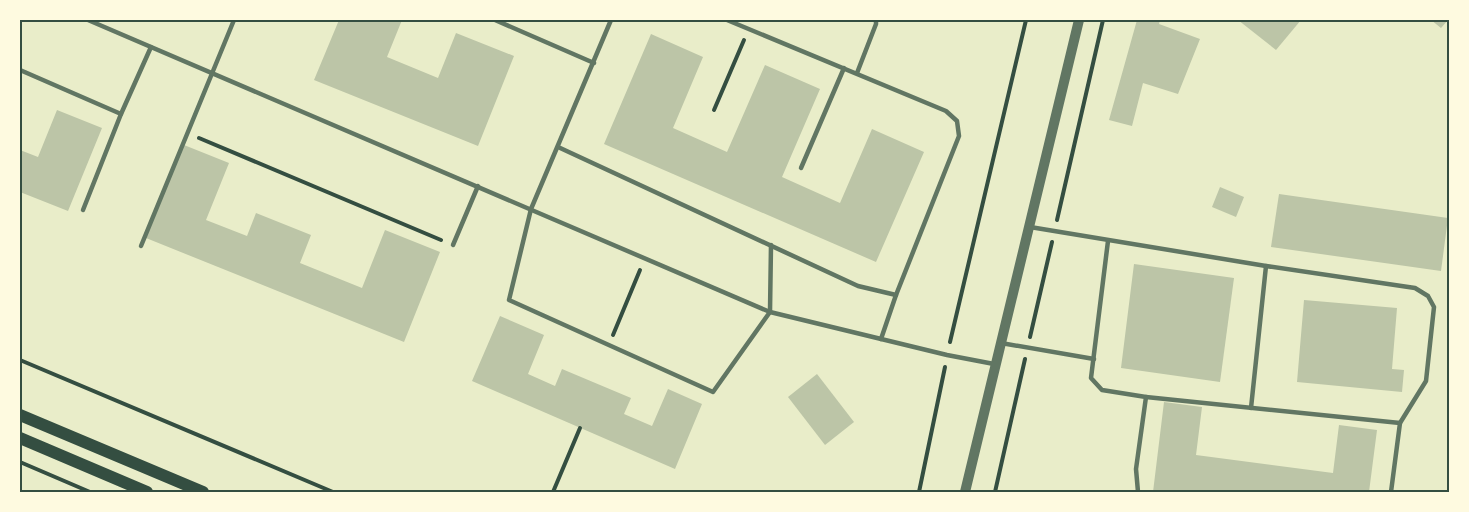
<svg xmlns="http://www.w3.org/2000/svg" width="1469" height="512" font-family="'Work Sans',sans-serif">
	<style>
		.building { fill: #bcc5a7 }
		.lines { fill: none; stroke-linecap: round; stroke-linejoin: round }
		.path { stroke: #344e41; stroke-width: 4 }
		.service { stroke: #617663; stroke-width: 4.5 }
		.tertiary { stroke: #617663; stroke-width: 10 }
		.secondary { stroke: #344e41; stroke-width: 12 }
		.neatline { fill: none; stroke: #344e41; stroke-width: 2 }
	</style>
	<rect width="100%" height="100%" fill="#e9edc9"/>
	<!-- building -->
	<g class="building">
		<path d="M339 20H402L387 57 438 78 456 33 514 56 478 146 314 80Z"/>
		<path d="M1137 20H1160L1159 24 1200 39 1178 94 1143 83 1132 126 1109 120Z"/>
		<path d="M1238 20H1301L1276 50Z"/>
		<path d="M1431 20H1448L1441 28Z"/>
		<path d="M651 34 703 57 673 128 727 152 765 65 820 89 782 177 840 203 872 129 924 152 876 262 604 144Z"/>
		<path d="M57 110 102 128 68 211 20 192V150L38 157Z"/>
		<path d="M184 145 229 163 206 220 247 236 256 213 311 235 300 263 362 288 385 230 440 252 404 342 146 238Z"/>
		<path d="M1220 187 1244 197 1236 217 1212 207Z"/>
		<path d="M1279 194 1448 218 1441 271 1271 247Z"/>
		<path d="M1134 264 1234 278 1220 382 1121 368Z"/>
		<path d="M1304 300 1397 308 1392 369 1404 370 1402 392 1297 382Z"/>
		<path d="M500 316 544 335 528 374 555 386 562 369 631 398 624 414 652 426 668 389 702 404 675 469 472 381Z"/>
		<path d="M817 374 854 422 825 445 788 397Z"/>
		<path d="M1164 402 1202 407 1196 455 1333 473 1339 425 1377 430 1369 492H1153Z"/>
	</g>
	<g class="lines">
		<!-- path -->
		<g class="path">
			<path d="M714 110 744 40"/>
			<path d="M199 138 441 240"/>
			<path d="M1057 220 1103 20"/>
			<path d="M613 335 640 270"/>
			<path d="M1030 337 1052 242"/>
			<path d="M950 342 1026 20"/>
			<path d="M20 360 333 492"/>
			<path d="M20 462 90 492"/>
			<path d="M553 492 580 428"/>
			<path d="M919 492 945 367"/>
			<path d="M995 492 1025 359"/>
		</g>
		<!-- service -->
		<g class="service">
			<path d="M88 20 770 312 947 355 994 364"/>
			<path d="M495 20 594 63"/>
			<path d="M611 20 531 209 509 300 713 392 770 312 771 245"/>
			<path d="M727 20 946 111 957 121 959 136 896 295 881 339"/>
			<path d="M20 70 121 114 83 210"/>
			<path d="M857 73 876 24V20"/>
			<path d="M121 114 151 47"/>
			<path d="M558 147 858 286 896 295"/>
			<path d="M801 168 844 68"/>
			<path d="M1030 227 1266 266 1415 288 1428 296 1434 307 1426 381 1400 423 1391 492"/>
			<path d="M1108 241 1091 378 1102 390 1146 397 1136 469 1138 492"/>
			<path d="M453 245 478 186"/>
			<path d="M141 246 234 20"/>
			<path d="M1001 343 1094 359"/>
			<path d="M1146 397 1400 423"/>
			<path d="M1251 408 1266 266"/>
		</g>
		<!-- tertiary -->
		<path class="tertiary" d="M965 492 1079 20"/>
		<!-- secondary -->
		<g class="secondary">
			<path d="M20 415 203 492"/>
			<path d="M20 438 147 492"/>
		</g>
	</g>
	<!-- border -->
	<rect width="1469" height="512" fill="none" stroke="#fefae0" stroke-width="42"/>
	<rect x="21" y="21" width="1427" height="470" class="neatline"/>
</svg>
